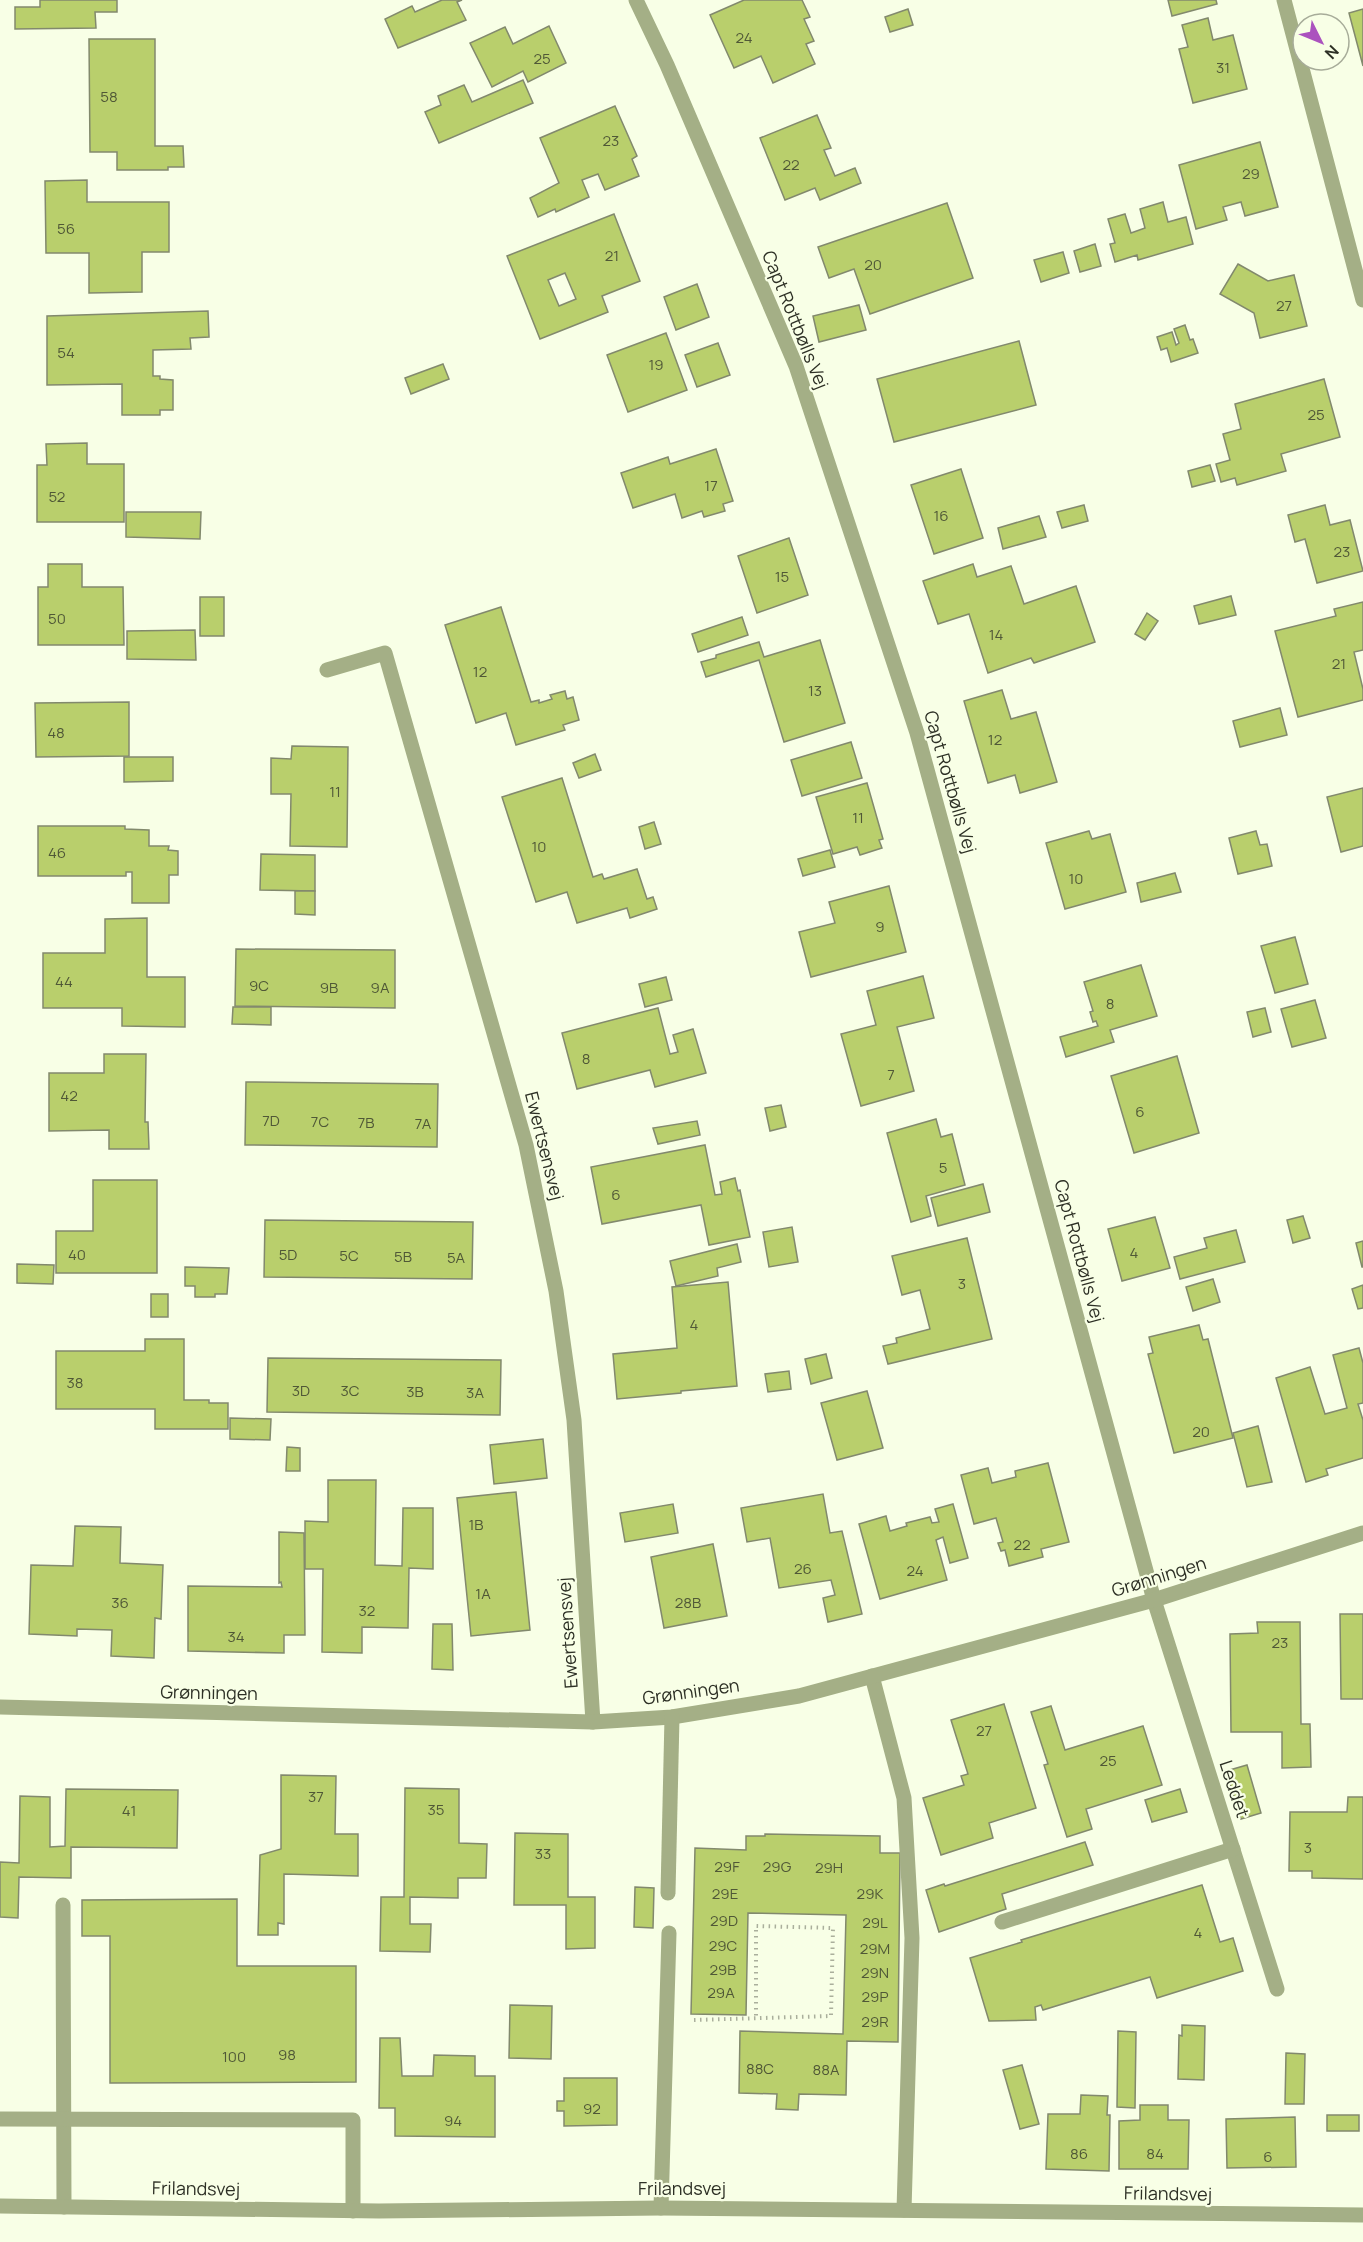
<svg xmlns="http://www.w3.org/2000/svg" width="1363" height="2242" font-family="Manrope,sans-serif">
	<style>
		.building { fill: #b9cf6c; stroke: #82896d; stroke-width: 1.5; fill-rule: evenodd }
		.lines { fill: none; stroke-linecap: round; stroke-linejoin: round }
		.path { stroke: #aaaf9c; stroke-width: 4; stroke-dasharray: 1.5 4.5; stroke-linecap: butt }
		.minor { stroke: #a4af86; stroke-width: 15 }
		.labels { text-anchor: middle; stroke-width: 4.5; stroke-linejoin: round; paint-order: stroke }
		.number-label { font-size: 15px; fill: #505837 }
		.street-label { font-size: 18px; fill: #2d3025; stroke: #f8ffe6 }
	</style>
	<rect width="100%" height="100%" fill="#f8ffe6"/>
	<!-- building -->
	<g class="building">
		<path d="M40 0H117V12H95L96 28 15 29V7H40Z"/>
		<path d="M442 0H462L457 2 466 20 398 48 385 19 412 6 415 12Z"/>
		<path d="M744 0H802L810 17 804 19 814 41 806 44 815 64 773 83 761 56 734 68 710 15Z"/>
		<path d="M1168 0H1216L1217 4 1172 16Z"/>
		<path d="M908 9 913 25 890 32 885 17Z"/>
		<path d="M1363 9V66L1349 13Z"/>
		<path d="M1208 18 1213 40 1233 35 1247 89 1193 103 1179 49 1188 47 1182 25Z"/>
		<path d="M549 26 566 63 528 82 523 71 492 87 470 43 505 27 513 44Z"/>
		<path d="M89 39H155V146H183L184 167H168V170H117V152H90Z"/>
		<path d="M523 80 533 103 439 143 425 112 441 105 438 96 464 85 472 102Z"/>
		<path d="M615 106 637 156 632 159 639 176 605 190 598 174 582 180 589 197 556 212 555 209 538 217 530 198 559 183 540 138Z"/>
		<path d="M817 115 831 148 824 150 835 176 855 168 861 183 820 200 815 188 785 200 760 138Z"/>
		<path d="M1260 142 1278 207 1245 216 1241 202 1223 207 1227 220 1196 229 1179 165Z"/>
		<path d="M87 180V202H169V252H142V292L89 293V253H46L45 181Z"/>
		<path d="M1163 202 1168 222 1186 217 1193 244 1138 260 1137 255 1115 262 1110 244 1115 243 1108 219 1125 214 1131 233 1145 228 1140 209Z"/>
		<path d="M947 203 973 278 870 314 854 269 829 278 818 247Z"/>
		<path d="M614 214 640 281 602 296 608 312 540 339 507 256ZM565 273 576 299 559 306 548 280Z"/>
		<path d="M1095 244 1101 266 1080 272 1074 251Z"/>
		<path d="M1063 252 1069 273 1041 282 1034 260Z"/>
		<path d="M1238 264 1268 281 1294 275 1307 326 1260 338 1254 313 1220 294Z"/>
		<path d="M697 284 709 317 676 330 664 297Z"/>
		<path d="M859 305 866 330 819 342 813 316Z"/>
		<path d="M208 311 209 337 190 338 191 349 153 350V376H160V379L173 380V410H160V415H122V384L47 385V316Z"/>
		<path d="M1185 325 1190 340 1193 339 1198 353 1171 362 1167 348 1161 350 1157 337 1172 332 1176 345 1179 343 1174 329Z"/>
		<path d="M666 333 687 390 628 412 607 355Z"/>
		<path d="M1019 341 1036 405 894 442 877 379Z"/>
		<path d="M718 343 730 375 697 387 685 355Z"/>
		<path d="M443 364 449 379 411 394 405 378Z"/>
		<path d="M1324 379 1340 437 1281 454 1286 471 1237 485 1235 478 1221 482 1216 464 1230 460 1223 434 1241 429 1235 404Z"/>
		<path d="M87 443V464H124V522H37V465H47L46 444Z"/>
		<path d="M716 449 733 501 723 504 725 511 704 517 702 511 682 518 675 494 633 508 621 473 668 457 670 464Z"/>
		<path d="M1210 465 1215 481 1192 487 1188 471Z"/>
		<path d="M961 469 983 538 934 554 911 485Z"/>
		<path d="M1084 505 1088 521 1062 528 1057 512Z"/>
		<path d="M1325 505 1330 525 1350 520 1363 571 1317 583 1305 539 1295 542 1288 515Z"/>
		<path d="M126 512H201L200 539 126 537Z"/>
		<path d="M1039 516 1046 537 1003 549 998 528Z"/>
		<path d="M789 538 808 595 757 613 738 556Z"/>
		<path d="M48 564H82V587H123L124 645H38V587H48Z"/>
		<path d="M973 564 977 577 1011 566 1024 604 1076 586 1095 642 1034 663 1031 658 988 673 969 614 938 624 923 581Z"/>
		<path d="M1231 596 1236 615 1199 624 1194 606Z"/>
		<rect x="200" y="597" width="24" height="39"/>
		<path d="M1363 602V650L1354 652 1363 689V700L1298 717 1275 631 1336 616 1334 609Z"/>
		<path d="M501 607 531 702 539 700V703L552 699 550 695 565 691 567 699 573 697 579 720 563 725 565 730 516 745 506 713 476 723 445 625Z"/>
		<path d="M1147 613 1158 621 1145 640 1135 634Z"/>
		<path d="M742 617 748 635 698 652 692 634Z"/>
		<path d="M195 630 196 660 127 659V631Z"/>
		<path d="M820 640 845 723 784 742 759 660 706 677 701 662 716 658V655L759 642 764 657Z"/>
		<path d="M1002 690 1011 719 1036 712 1057 782 1020 793 1015 775 988 783 964 701Z"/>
		<path d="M129 702V756L36 757 35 703Z"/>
		<path d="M1280 708 1287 735 1240 747 1233 721Z"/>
		<path d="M851 742 862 778 802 796 791 760Z"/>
		<path d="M292 746 348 747 347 847 290 846 291 794H271V758L291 759Z"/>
		<path d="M595 754 601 770 579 778 573 763Z"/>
		<path d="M124 757H173V781L124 782Z"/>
		<path d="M562 778 593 877 602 874 604 879 637 869 647 899 653 897 657 909 630 918 627 908 577 923 567 892 536 902 502 797Z"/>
		<path d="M867 783 883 839 879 840 882 848 860 855 857 847 833 854 816 797Z"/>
		<path d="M1363 788V846L1341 852 1327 797Z"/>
		<path d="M654 822 661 844 645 849 639 827Z"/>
		<path d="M38 826H125V829L149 830V846H169L168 850 178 851V875H169V903H132V872H126V876H38Z"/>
		<path d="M1089 831 1092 839 1110 834 1126 892 1065 909 1046 843Z"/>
		<path d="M1256 831 1260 845 1267 844 1272 866 1238 874 1229 838Z"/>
		<path d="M830 850 835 867 803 876 798 859Z"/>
		<path d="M261 854 315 855V891L260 890Z"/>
		<path d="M1175 873 1181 892 1141 902 1137 883Z"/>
		<path d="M889 886 906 952 811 977 799 932 835 923 829 902Z"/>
		<path d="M295 891H315V915L295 914Z"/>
		<path d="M147 918V977H185V1027L122 1026V1008H43V953H105V919Z"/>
		<path d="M1295 937 1308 984 1275 993 1261 946Z"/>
		<path d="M236 949 395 950V1008L235 1006Z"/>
		<path d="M1141 965 1157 1016 1110 1030 1114 1042 1066 1057 1060 1037 1098 1026 1096 1021 1093 1022 1090 1012 1093 1011 1084 982Z"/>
		<path d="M923 976 934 1018 897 1027 914 1091 861 1106 841 1034 876 1025 867 991Z"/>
		<path d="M666 977 672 1000 645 1007 639 984Z"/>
		<path d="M1315 1000 1326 1038 1292 1047 1281 1009Z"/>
		<path d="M233 1007H271V1025L232 1024Z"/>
		<path d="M658 1008 670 1054 678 1052 673 1035 693 1029 706 1073 655 1087 650 1070 577 1089 562 1033Z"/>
		<path d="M1265 1008 1271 1032 1253 1037 1247 1012Z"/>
		<path d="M104 1054H146L145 1122H148L149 1149H109V1130L49 1131V1073H104Z"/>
		<path d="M1177 1056 1199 1133 1134 1153 1111 1076Z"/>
		<path d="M246 1082 438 1084 437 1147 245 1145Z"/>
		<path d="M781 1105 786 1127 770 1131 765 1108Z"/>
		<path d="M936 1119 941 1137 952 1134 965 1185 926 1196 931 1216 911 1222 887 1133Z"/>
		<path d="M697 1121 700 1135 658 1144 653 1128Z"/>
		<path d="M705 1145 715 1195 722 1194 720 1182 735 1178 738 1191 740 1190 750 1237 709 1245 701 1205 602 1224 591 1167Z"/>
		<path d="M93 1180H157V1273H56V1231H93Z"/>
		<path d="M983 1184 990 1212 938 1226 931 1198Z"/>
		<path d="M1303 1216 1310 1238 1293 1243 1287 1220Z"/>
		<path d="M1155 1217 1170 1268 1122 1281 1108 1229Z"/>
		<path d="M265 1220 473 1222 472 1279 264 1277Z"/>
		<path d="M792 1227 798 1262 769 1267 763 1232Z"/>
		<path d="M1236 1230 1245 1262 1180 1279 1174 1257 1207 1248 1204 1238Z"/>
		<path d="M967 1238 992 1339 888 1364 883 1346 897 1343 896 1338 930 1329 920 1290 902 1295 892 1256Z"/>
		<path d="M1363 1241V1267H1362L1356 1243Z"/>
		<path d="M737 1244 741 1262 717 1268 718 1276 676 1286 670 1261Z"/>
		<path d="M17 1264 54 1265 53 1284 17 1283Z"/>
		<path d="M185 1267 229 1268 227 1294H215V1297H195V1286H185Z"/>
		<path d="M1213 1279 1220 1302 1193 1311 1186 1287Z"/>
		<path d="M728 1282 737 1386 681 1391V1393L617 1399 613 1354 677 1348 672 1287Z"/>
		<path d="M1363 1285V1308L1358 1309 1352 1289Z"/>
		<rect x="151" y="1294" width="17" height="23"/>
		<path d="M1199 1325 1203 1340 1208 1339 1233 1438 1174 1453 1148 1354 1153 1353 1149 1337Z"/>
		<path d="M145 1339H184V1400H209V1403H228V1429H155V1409H56V1351H145Z"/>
		<path d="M1359 1348 1363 1363V1403L1358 1404 1363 1420V1458L1326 1469 1328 1475 1306 1482 1276 1378 1310 1367 1325 1414 1347 1408 1333 1355Z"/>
		<path d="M826 1354 832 1378 811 1384 805 1359Z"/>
		<path d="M268 1358 501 1360 500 1415 267 1412Z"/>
		<path d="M789 1371 791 1389 768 1392 765 1374Z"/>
		<path d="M867 1391 883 1448 837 1460 821 1403Z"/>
		<path d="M230 1418 271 1419 270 1440 230 1439Z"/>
		<path d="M1258 1426 1272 1482 1247 1487 1233 1433Z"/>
		<path d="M543 1439 547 1478 494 1484 490 1445Z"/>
		<path d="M287 1447 300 1448V1471H286Z"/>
		<path d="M1048 1463 1069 1542 1041 1549 1043 1557 1009 1566 1005 1550 1001 1551 998 1543 1003 1542 996 1518 974 1524 961 1475 988 1468 992 1483 1016 1477 1015 1471Z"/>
		<path d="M328 1480H376L375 1565 402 1566 403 1508H433V1569L409 1568 408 1628 362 1627V1653L322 1652 323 1569H305V1521L328 1522Z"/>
		<path d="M516 1492 530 1630 471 1636 457 1498Z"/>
		<path d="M823 1494 830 1533 842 1531 862 1614 828 1622 823 1598 835 1595 831 1580 779 1588 770 1538 747 1542 741 1508Z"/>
		<path d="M673 1504 678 1533 625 1542 620 1513Z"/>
		<path d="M953 1504 968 1558 950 1563 943 1537 936 1540 947 1580 880 1599 859 1524 886 1516 890 1531 907 1526 906 1523 930 1517 932 1523 939 1522 935 1509Z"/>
		<path d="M75 1526 121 1527 120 1563 163 1565 161 1619 155 1618 154 1658 111 1656 112 1630 77 1629V1636L29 1634 31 1565 73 1566Z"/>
		<path d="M279 1532 304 1533 305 1635H284V1653L188 1651V1586L282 1587 281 1582 279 1583Z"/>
		<path d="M713 1544 727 1616 664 1628 651 1557Z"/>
		<path d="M1340 1614H1363V1699H1341Z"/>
		<path d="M1257 1622H1300L1301 1724H1310L1311 1767 1282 1768V1732H1231L1230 1634 1258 1633Z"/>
		<path d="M433 1624H452L453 1670 432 1669Z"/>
		<path d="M1004 1704 1036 1808 989 1823 993 1838 941 1855 923 1798 964 1785 961 1776 968 1774 951 1720Z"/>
		<path d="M1051 1706 1065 1750 1143 1726 1162 1785 1086 1809 1092 1829 1067 1837 1044 1765 1048 1764 1031 1712Z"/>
		<path d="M1247 1765 1261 1813 1241 1819 1226 1771Z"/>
		<path d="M281 1775 336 1776 335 1834H358V1876L284 1874V1924L278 1923V1935H258L260 1855 281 1849Z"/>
		<path d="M405 1788 459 1789V1843L487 1844 486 1878H458V1898L410 1897V1924H431L430 1952 380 1951 381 1897H404Z"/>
		<path d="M66 1789 178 1790 177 1848 71 1847V1878L19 1877 18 1918 0 1917V1862L19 1863 20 1796 50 1797V1847L65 1846Z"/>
		<path d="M1180 1789 1187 1812 1152 1822 1145 1800Z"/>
		<path d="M1348 1797H1363V1879L1312 1878V1871H1289L1290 1812H1347Z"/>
		<path d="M515 1833 568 1834V1897H595V1948L566 1949V1905H514Z"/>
		<path d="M765 1834 880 1836V1853H900L898 2042 847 2041 846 2095 799 2094 798 2110 776 2109 777 2094 739 2093 740 2031 843 2034 846 1915 748 1913 746 2015 691 2014 695 1848 746 1850V1836H765Z"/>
		<path d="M1085 1842 1093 1865 1002 1894 1006 1909 939 1932 926 1890 944 1884 945 1886Z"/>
		<path d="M1202 1885 1220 1942 1233 1938 1243 1971 1157 1998 1150 1977 1043 2010 1041 2005 1035 2007 1036 2020 989 2021 970 1958 1022 1942 1021 1940Z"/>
		<path d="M635 1887 654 1888 653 1928 634 1927Z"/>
		<path d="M237 1899V1966H356V2082L110 2083V1936H82V1900Z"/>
		<path d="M510 2005 552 2006 551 2059 509 2058Z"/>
		<path d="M1182 2025 1205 2026 1204 2080 1178 2079 1179 2035 1182 2036Z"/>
		<path d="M1118 2031 1136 2032 1135 2108 1117 2107Z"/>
		<path d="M380 2038H400L402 2076H433L434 2055 475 2056V2076H495V2137L395 2136V2108H379Z"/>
		<path d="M1286 2053 1305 2054 1304 2104H1285Z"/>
		<path d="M1022 2065 1039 2124 1020 2129 1003 2070Z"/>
		<path d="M564 2078H617V2125L564 2126V2111H557V2101H564Z"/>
		<path d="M1081 2095 1108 2096 1107 2115H1110L1109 2171 1046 2169 1048 2114H1080Z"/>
		<path d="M1140 2105H1168V2120H1189L1188 2169H1119V2121L1140 2120Z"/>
		<rect x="1327" y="2115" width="32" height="16"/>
		<path d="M1295 2117 1296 2167 1227 2168 1226 2119Z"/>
	</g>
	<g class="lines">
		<!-- path -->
		<path class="path" d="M694 2020 831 2016 833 1928 756 1926V2018"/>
		<!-- minor -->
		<g class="minor">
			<path d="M636 0 667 65 796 366 917 733 1154 1600 1277 1989"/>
			<path d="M1284 0 1363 300"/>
			<path d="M327 670 385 653 526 1145 556 1291 574 1420 593 1722"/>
			<path d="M872 1676 904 1798 912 1938 904 2210"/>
			<path d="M0 1707 593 1722 672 1717 799 1696 1154 1600 1363 1533"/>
			<path d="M668 1893 672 1717"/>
			<path d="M63 1905 64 2207"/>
			<path d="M1002 1922 1233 1849"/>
			<path d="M0 2119 353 2120V2211"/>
			<path d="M0 2206 379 2211 661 2208 1363 2215"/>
			<path d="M661 2208 669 1933"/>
		</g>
	</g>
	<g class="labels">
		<!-- number labels -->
		<g class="number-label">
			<text x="744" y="43">24</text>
			<text x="542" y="64">25</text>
			<text x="1223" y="73">31</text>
			<text x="109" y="102">58</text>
			<text x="611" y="146">23</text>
			<text x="791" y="170">22</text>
			<text x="1251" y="179">29</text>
			<text x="66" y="234">56</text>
			<text x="612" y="261">21</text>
			<text x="873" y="270">20</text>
			<text x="1284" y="311">27</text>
			<text x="66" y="358">54</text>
			<text x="656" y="370">19</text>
			<text x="1316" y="420">25</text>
			<text x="711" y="491">17</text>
			<text x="57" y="502">52</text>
			<text x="941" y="521">16</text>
			<text x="1342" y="557">23</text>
			<text x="782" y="582">15</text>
			<text x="57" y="624">50</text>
			<text x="996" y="640">14</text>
			<text x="1339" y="669">21</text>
			<text x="480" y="677">12</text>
			<text x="815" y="696">13</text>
			<text x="56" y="738">48</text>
			<text x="995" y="745">12</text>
			<text x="335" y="797">11</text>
			<text x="858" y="823">11</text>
			<text x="539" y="852">10</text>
			<text x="57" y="858">46</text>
			<text x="1076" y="884">10</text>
			<text x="880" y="932">9</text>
			<text x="64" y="987">44</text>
			<text x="259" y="991">9C</text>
			<text x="329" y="993">9B</text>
			<text x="380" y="993">9A</text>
			<text x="1110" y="1009">8</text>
			<text x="586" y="1064">8</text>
			<text x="891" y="1080">7</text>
			<text x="69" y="1101">42</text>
			<text x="1140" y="1117">6</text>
			<text x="271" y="1126">7D</text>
			<text x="320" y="1127">7C</text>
			<text x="366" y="1128">7B</text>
			<text x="423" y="1129">7A</text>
			<text x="943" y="1173">5</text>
			<text x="616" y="1200">6</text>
			<text x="1134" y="1258">4</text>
			<text x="77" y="1260">40</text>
			<text x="288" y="1260">5D</text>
			<text x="349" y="1261">5C</text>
			<text x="403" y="1262">5B</text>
			<text x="456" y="1263">5A</text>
			<text x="962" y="1289">3</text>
			<text x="694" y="1330">4</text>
			<text x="75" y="1388">38</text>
			<text x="301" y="1396">3D</text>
			<text x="350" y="1396">3C</text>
			<text x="415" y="1397">3B</text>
			<text x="475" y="1398">3A</text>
			<text x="1201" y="1437">20</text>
			<text x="476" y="1530">1B</text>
			<text x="1022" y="1550">22</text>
			<text x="803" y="1574">26</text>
			<text x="915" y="1576">24</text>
			<text x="483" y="1599">1A</text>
			<text x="120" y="1608">36</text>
			<text x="688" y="1608">28B</text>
			<text x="367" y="1616">32</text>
			<text x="236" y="1642">34</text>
			<text x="1280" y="1648">23</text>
			<text x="984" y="1736">27</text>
			<text x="1108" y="1766">25</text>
			<text x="316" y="1802">37</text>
			<text x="436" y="1815">35</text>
			<text x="129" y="1816">41</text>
			<text x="1308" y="1853">3</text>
			<text x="543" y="1859">33</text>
			<text x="727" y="1872">29F</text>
			<text x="777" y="1872">29G</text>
			<text x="829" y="1873">29H</text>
			<text x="725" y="1899">29E</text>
			<text x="870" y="1899">29K</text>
			<text x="724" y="1926">29D</text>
			<text x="875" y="1928">29L</text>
			<text x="1198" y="1938">4</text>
			<text x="723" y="1951">29C</text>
			<text x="875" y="1954">29M</text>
			<text x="723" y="1975">29B</text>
			<text x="875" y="1978">29N</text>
			<text x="721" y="1998">29A</text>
			<text x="875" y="2002">29P</text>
			<text x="875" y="2027">29R</text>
			<text x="287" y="2060">98</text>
			<text x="234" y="2062">100</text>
			<text x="760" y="2074">88C</text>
			<text x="826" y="2075">88A</text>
			<text x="592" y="2114">92</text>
			<text x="453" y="2126">94</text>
			<text x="1079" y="2159">86</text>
			<text x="1155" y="2159">84</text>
			<text x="1268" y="2162">6</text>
		</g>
		<!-- street labels -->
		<g class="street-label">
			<text transform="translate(795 320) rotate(68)" y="6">Capt Rottbølls Vej</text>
			<text transform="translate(950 782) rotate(74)" y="6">Capt Rottbølls Vej</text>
			<text transform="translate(544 1146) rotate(76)" y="6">Ewertsensvej</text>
			<text transform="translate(1079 1251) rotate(75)" y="6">Capt Rottbølls Vej</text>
			<text transform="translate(1159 1577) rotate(-17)" y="6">Grønningen</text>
			<text transform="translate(568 1633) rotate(-94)" y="6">Ewertsensvej</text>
			<text transform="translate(691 1692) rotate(-8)" y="6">Grønningen</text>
			<text transform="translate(209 1693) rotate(1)" y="6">Grønningen</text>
			<text transform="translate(1234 1789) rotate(72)" y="6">Leddet</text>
			<text transform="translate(196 2189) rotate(1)" y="6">Frilandsvej</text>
			<text x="682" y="2195">Frilandsvej</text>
			<text transform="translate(1168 2194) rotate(1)" y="6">Frilandsvej</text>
		</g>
	</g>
	<!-- north arrow -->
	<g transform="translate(1321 42) rotate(133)"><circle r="28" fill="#f8ffe6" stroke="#a7ac99" stroke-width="1.5"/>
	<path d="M0-4.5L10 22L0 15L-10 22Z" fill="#ab52be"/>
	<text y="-9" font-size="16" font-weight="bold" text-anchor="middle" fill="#2d3025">N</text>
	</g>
</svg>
